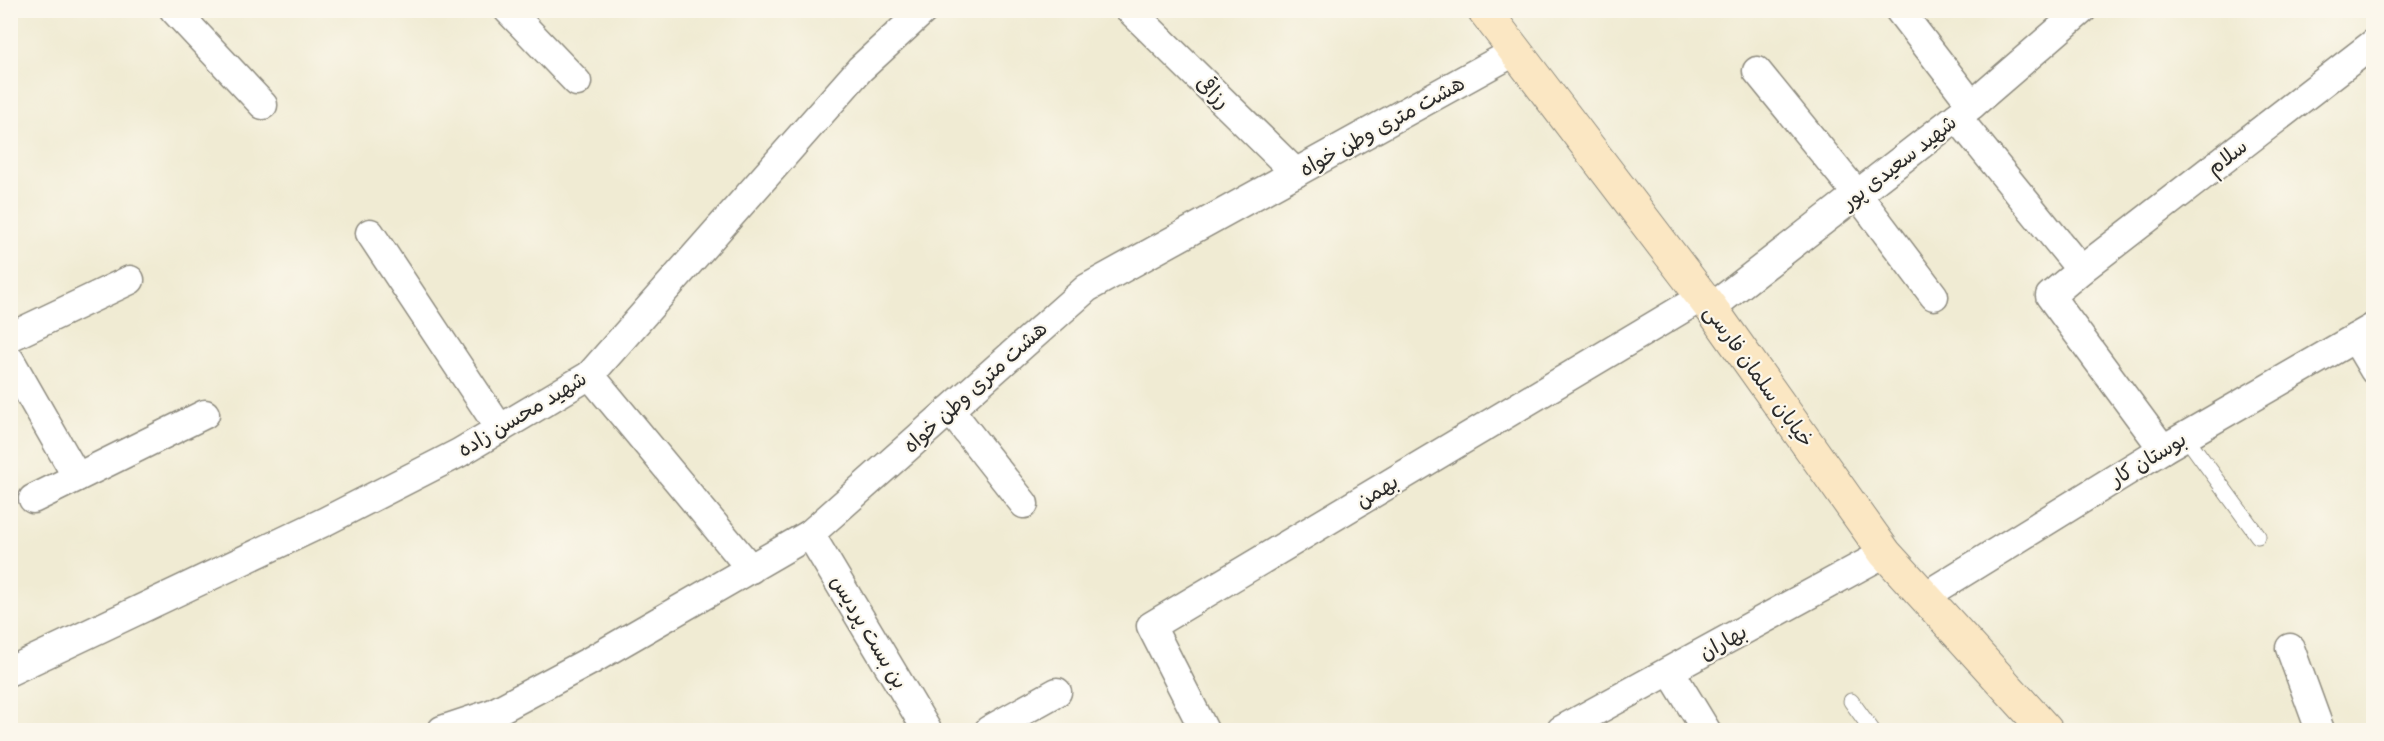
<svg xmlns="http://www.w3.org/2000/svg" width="2384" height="741" font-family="Dekko,'Playpen Sans Arabic',sans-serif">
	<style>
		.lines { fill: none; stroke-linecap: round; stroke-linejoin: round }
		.service-casing { stroke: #8e8b7f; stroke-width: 17 }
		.minor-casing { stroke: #8e8b7f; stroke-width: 31 }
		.secondary-casing { stroke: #8e8b7f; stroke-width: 35 }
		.service { stroke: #fff; stroke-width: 15 }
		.minor { stroke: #fff; stroke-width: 28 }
		.secondary { stroke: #fbe7c3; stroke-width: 33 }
		.labels { text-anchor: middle; stroke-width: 4.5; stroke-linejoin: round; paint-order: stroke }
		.street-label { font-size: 21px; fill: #2b2b2b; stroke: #fbf7ec }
	</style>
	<rect width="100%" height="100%" fill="#fbf7ec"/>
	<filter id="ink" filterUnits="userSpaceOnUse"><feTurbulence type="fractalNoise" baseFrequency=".0167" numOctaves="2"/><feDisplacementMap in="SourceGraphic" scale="12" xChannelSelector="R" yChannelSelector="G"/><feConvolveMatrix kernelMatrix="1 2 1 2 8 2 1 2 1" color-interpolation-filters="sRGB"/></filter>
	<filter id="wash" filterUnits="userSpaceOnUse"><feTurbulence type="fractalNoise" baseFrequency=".008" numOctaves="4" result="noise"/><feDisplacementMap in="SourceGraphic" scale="24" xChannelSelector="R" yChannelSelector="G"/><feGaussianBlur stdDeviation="1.35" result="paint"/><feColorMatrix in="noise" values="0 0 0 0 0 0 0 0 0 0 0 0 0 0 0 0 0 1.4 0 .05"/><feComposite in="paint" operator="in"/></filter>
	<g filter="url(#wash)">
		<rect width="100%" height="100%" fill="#f0ebd3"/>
	</g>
	<g filter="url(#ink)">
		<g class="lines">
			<defs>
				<g id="service">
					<path d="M2186 437 2258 536"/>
					<path d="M1851 701 1872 730"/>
				</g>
				<g id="minor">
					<path d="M174 10 263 105"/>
					<path d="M508 10 577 82"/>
					<path d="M1130 10 1296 173"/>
					<path d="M1899 10 1972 105"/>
					<path d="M1757 71 1857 194 1934 296"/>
					<path d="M1957 117 2081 270 2050 296 2163 449"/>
					<path d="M370 233 500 429"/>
					<path d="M2081 270 2374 43"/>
					<path d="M1711 308 1972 105 2082 10"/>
					<path d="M10 337 130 280"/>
					<path d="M2355 338 2374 370"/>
					<path d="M10 360 77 477"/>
					<path d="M590 375 751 569"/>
					<path d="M950 410 1024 504"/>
					<path d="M33 499 205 414"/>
					<path d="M810 534 927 730"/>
					<path d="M1925 596 2163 449 2374 327"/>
					<path d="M2290 648 2320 730"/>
					<path d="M10 671 324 522 459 453 590 375 860 69 924 10"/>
					<path d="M1670 671 1706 730"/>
					<path d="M442 730 493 713 590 661 810 534 1087 288 1516 51"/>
					<path d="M989 730 1057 692"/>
					<path d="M1204 730 1151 626 1702 297"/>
					<path d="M1561 730 1885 553"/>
				</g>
				<path id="secondary" d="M1484 10 1711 308 1885 553 2046 730"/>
			</defs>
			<!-- service casing -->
			<use href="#service" class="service-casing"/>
			<!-- minor casing -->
			<use href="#minor" class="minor-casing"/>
			<!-- secondary casing -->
			<use href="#secondary" class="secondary-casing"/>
			<!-- service -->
			<use href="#service" class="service"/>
			<!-- minor -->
			<use href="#minor" class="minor"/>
			<!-- secondary -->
			<use href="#secondary" class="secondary"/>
		</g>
	</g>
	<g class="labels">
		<!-- street labels -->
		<g class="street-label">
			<text transform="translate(1213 92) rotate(44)" y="7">رزاقی</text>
			<text transform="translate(1382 126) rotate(-29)" y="7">هشت متری وطن خواه</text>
			<text transform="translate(2227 157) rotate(-38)" y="7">سلام</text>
			<text transform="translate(1899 162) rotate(-38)" y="7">شهید سعیدی پور</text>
			<text transform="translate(1759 376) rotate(54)" y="7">خیابان سلمان فارسی</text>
			<text transform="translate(975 387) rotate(-42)" y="7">هشت متری وطن خواه</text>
			<text transform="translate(522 414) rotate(-31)" y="7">شهید محسن زاده</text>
			<text transform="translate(2148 459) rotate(-31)" y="7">بوستان کار</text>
			<text transform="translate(1377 491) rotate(-31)" y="7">بهمن</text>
			<text transform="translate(869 632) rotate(59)" y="7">بن بست پردیس</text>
			<text transform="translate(1723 642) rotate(-29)" y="7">بهاران</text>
		</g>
	</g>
	<!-- margin -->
	<rect width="2384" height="741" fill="none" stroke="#fbf7ec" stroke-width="36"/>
</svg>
